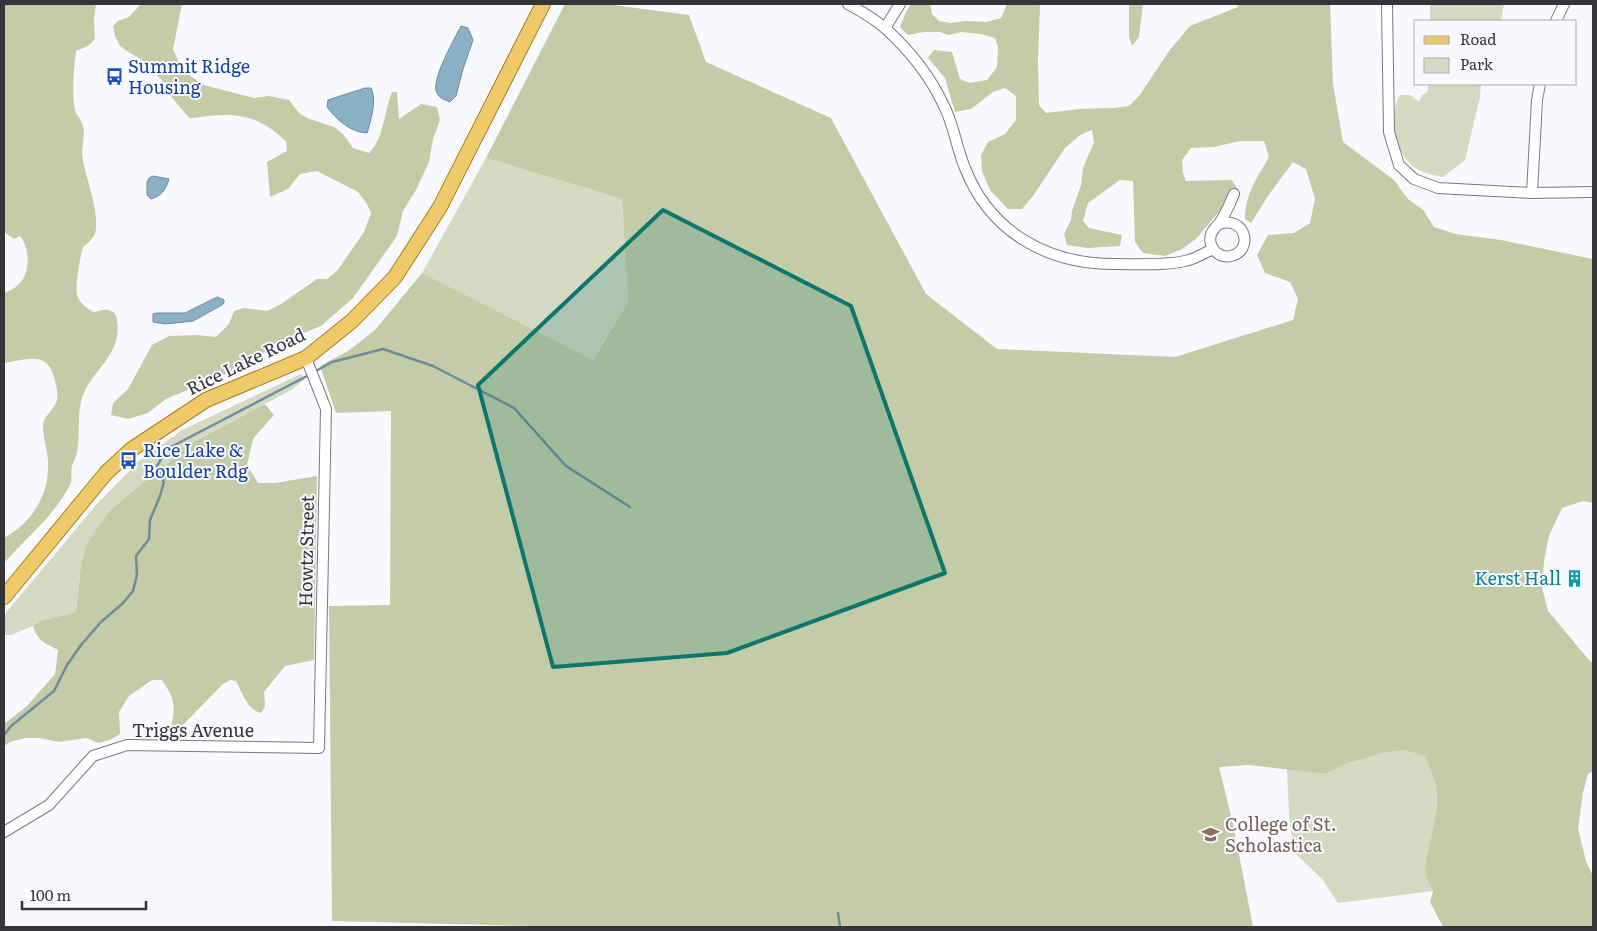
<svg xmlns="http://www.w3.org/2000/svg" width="1597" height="931" font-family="Literata,serif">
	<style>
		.green { fill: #d4d9c1 }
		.forest { fill: #c4cca7 }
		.water { fill: #8ab0c6; stroke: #708b9b }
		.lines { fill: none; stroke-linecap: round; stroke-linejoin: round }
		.stream { stroke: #708b9b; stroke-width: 2.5 }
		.minor-casing { stroke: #787980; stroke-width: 12 }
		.major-casing { stroke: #a77e19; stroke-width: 16 }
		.minor { stroke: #fff; stroke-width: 10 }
		.major { stroke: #efca6b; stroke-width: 14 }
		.marked { fill: #0f766e; fill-opacity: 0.2; stroke: #0f766e; stroke-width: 4; stroke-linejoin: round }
		.labels { text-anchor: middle; stroke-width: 4; stroke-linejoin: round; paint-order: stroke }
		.transit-label { font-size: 18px; fill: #164399; stroke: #f8f9fe; text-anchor: start }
		.street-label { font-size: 18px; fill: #343538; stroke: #f8f9fe }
		.culture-label { font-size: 18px; fill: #0d838f; stroke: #f8f9fe; text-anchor: end }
		.education-label { font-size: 18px; fill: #785e54; stroke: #f8f9fe; text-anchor: start }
	</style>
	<rect width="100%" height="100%" fill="#f8f9fe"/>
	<!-- green -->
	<g class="green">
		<path d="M1430 4H1504L1501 21H1430Z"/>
		<path d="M1429 84H1481L1480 97 1465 160 1443 177C1434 175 1421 173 1414 167 1394 151 1387 116 1400 95H1410L1419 102 1422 95 1427 92Z"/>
		<path d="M486 158 622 199 628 302 592 361 422 273Z"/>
		<path d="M301 374 305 379 293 389 188 445 166 465 145 481 110 510 91 537 86 546 81 564 76 612 40 621 33 626 11 635H4V615L95 506 139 461 182 430Z"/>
		<path d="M1403 750 1425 756 1437 788V808L1426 862V877L1433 891 1338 903 1322 879 1294 852 1289 815 1287 769 1326 774 1345 764 1384 753Z"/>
	</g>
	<!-- forest -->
	<g class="forest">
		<path d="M4 4H96L94 19 95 39 88 46 76 51C74 66 71 99 76 113 78 117 82 121 83 126 86 138 80 148 83 161 87 181 98 208 96 229 95 238 89 242 83 247 80 258 74 289 78 298 81 304 88 309 93 312 98 312 104 309 108 310 114 311 117 316 117 321 123 357 87 372 81 402 77 419 81 440 76 456 75 459 73 462 72 466 70 472 73 479 70 485 55 515 26 538 4 563V538C33 522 50 494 48 460 47 449 43 437 43 426 43 416 55 409 57 400 58 393 56 383 54 377 47 350 25 360 4 363V293C9 291 14 289 18 285 31 274 30 248 20 236L14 239 4 232Z"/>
		<path d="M141 4H182L173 49 183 71 204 85 254 98 269 96 289 100 299 113 307 118 334 127 343 134 353 148 369 153C384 138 384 112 392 92H397L399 119 421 104 437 107 440 120 433 139 429 162 416 190 403 211 397 236 353 298 321 326 282 342 230 372 166 399 148 413 128 419 111 415 113 403 128 389 152 345 169 336 197 335 216 337 229 324 234 311 244 308 267 311 281 304 317 279H327L337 271 364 232 371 213 367 204 358 192 317 171 300 174 288 189 270 197 267 162 287 151 286 141C265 122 249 114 220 115 209 115 199 118 189 118L169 94 161 79 139 58 130 53 120 46 115 36 113 26 118 21 129 17Z"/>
		<path d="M565 4H606L689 15 706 62 831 118 926 294 997 349 1175 357 1293 320 1298 299 1290 282 1265 273 1257 255 1268 235 1294 233 1310 223 1315 199 1306 169 1293 162 1268 196 1251 223 1245 219C1245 194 1257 178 1269 157L1264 141H1240L1214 147 1191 148 1182 160 1183 173 1186 181 1232 180 1239 191 1230 205 1216 215 1196 239 1182 249 1165 256 1143 253 1135 242 1133 181 1120 180 1088 203 1083 221 1089 228 1122 235 1120 246 1087 248 1067 245 1064 234 1071 220 1072 211 1081 185 1083 168 1094 142 1092 130 1080 135 1065 148 1033 196 1022 209H1008L990 190 982 171 981 155 988 142 1005 134 1016 120V96L1005 88 993 92 971 109 955 112 945 78 928 58 934 50 952 52 960 79 970 83 987 80 997 67 998 47 995 38 980 34 961 32 949 35 940 32H924L908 35 900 27 905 14 911 4H930L932 14 939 21 950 23 966 21 986 22 1001 18 1007 4H1040L1038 61 1039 105 1046 113 1079 109 1113 108 1129 106 1139 96 1169 51 1190 26 1238 7V4H1330L1333 84 1343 142 1394 180 1408 199 1423 210 1434 227 1456 234 1501 240 1593 259V503L1583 501 1562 508 1549 536 1544 561 1542 588 1548 611 1589 660 1593 663V771L1588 774 1583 792 1578 829 1586 861 1593 876V924L1591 927H1443L1430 902 1433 891 1426 877V861L1437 808V788L1425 756 1403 750 1384 753 1345 764 1326 774 1249 765 1219 767 1234 828 1253 927H572L332 921 329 606 390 605 391 411 336 413 320 366 348 351 375 330 422 273 593 360 628 302 622 199 486 158Z"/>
		<path d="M1129 4H1143L1139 37 1132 46 1129 37Z"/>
		<path d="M265 404 274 415 253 439 247 465 258 483H275L317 476 314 660 285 666 264 692 265 707 261 713C247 710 242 692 236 681L230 680 223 684 181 727 176 728 171 727C176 704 175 700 162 680H152L129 696 119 712 120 734 110 740 98 743 86 738 59 742 39 738H25L10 742 4 746V724L27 706 55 674 58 650C45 643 38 642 33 626L40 621 76 612 81 564 86 546 91 537 110 510 145 481 166 465 188 445Z"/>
	</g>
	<!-- water -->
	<g class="water">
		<path d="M461 26 468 28 473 40 463 69 456 96 450 102C445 100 439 98 437 93 430 81 455 38 461 26Z"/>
		<path d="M365 88H371C377 99 371 121 367 133 350 132 337 120 327 107L328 100Z"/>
		<path d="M153 176 169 179C166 190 161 196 151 199L147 195V182L149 178Z"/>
		<path d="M217 297 224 300V303L222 305 193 321 165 324 153 322V314L157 313H185Z"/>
	</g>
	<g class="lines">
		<!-- stream -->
		<g class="stream">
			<path d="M314 372 332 362 383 349 433 366 514 408 566 466 630 507"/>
			<path d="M4 735 11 726 54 691 67 665 81 645 101 622 122 604 133 591 137 575 136 556 149 539 150 520 160 496 164 482 157 466 167 449 309 375"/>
			<path d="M838 913 840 927"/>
		</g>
		<defs>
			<g id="minor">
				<path d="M848 4C861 11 875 19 886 29 909 50 930 76 943 104 954 124 956 147 965 168 990 232 1047 264 1114 264 1137 264 1162 266 1185 261 1195 259 1204 253 1213 249"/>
				<path d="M1387 4 1389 132 1399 165 1414 179 1438 188 1532 193 1593 192"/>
				<path d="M1556 21 1564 4"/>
				<path d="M885 28 900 4"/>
				<path d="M1532 193 1537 100 1540 84"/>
				<path d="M1219 224C1246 215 1254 251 1231 256 1226 257 1220 256 1216 252 1209 246 1208 235 1215 228 1218 223 1217 227 1220 222 1226 214 1230 203 1234 194"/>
				<path d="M4 832 49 805 93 756 127 745 319 748 326 409 306 358"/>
			</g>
			<path id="major" d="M4 597 106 473 132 449 206 400 306 358 352 321 395 277 440 207 543 4"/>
		</defs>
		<!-- minor casing -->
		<use href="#minor" class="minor-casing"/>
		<!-- major casing -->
		<use href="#major" class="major-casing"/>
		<!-- minor -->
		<use href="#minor" class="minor"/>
		<!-- major -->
		<use href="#major" class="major"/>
	</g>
	<!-- marked area -->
	<path class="marked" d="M663 210 851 306 945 573 727 653 553 667 478 385Z"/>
	<!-- icons -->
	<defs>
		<symbol id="bus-bare" viewBox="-9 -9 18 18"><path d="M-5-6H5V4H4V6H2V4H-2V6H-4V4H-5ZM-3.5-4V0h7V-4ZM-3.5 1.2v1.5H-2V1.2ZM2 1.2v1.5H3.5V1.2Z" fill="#1a4fb4" stroke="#f8f9fe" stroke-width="2.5" paint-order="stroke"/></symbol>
		<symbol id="building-bare" viewBox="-9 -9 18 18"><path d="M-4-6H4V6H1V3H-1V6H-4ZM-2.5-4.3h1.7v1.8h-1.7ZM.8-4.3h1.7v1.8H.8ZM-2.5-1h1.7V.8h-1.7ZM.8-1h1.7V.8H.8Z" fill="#0f9aa8" stroke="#f8f9fe" stroke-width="2.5" paint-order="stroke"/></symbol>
		<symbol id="university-bare" viewBox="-9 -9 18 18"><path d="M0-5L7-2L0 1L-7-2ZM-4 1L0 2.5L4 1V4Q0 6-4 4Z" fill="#8d6e63" stroke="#f8f9fe" stroke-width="2.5" paint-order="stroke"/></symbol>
	</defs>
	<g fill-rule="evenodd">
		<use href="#bus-bare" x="102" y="64" width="25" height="25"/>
		<use href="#bus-bare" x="116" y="448" width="25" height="25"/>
		<use href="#building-bare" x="1562" y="566" width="25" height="25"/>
		<use href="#university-bare" x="1198" y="822" width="25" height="25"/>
	</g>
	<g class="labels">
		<!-- transit labels -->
		<g class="transit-label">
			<text x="128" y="73">Summit Ridge<tspan x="128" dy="21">Housing</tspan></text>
			<text x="143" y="457">Rice Lake &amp;<tspan x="143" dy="21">Boulder Rdg</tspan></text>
		</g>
		<!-- street labels -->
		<g class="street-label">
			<text transform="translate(246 362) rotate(-26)" y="6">Rice Lake Road</text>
			<text transform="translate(307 551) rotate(-89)" y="6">Howtz Street</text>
			<text x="193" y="737">Triggs Avenue</text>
		</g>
		<!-- culture labels -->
		<g class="culture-label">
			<text x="1561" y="585">Kerst Hall</text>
		</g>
		<!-- education labels -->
		<g class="education-label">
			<text x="1225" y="831">College of St.<tspan x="1225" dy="21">Scholastica</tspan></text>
		</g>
	</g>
	<!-- border -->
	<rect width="1597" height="931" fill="none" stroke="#343538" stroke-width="10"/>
	<!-- legend -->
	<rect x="1414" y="20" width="162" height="65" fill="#f8f9fe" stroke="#aaabaf"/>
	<rect x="1424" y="36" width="25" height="8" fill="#efca6b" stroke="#aaabaf"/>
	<text x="1460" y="45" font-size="15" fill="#343538">Road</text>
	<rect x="1424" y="58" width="25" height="15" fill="#d4d9c1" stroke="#aaabaf"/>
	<text x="1460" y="70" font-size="15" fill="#343538">Park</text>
	<!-- scale -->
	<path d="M22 901v8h124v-8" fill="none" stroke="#343538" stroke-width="2.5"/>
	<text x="30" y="901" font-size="15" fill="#343538" stroke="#f8f9fe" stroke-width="4" paint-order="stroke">100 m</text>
</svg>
